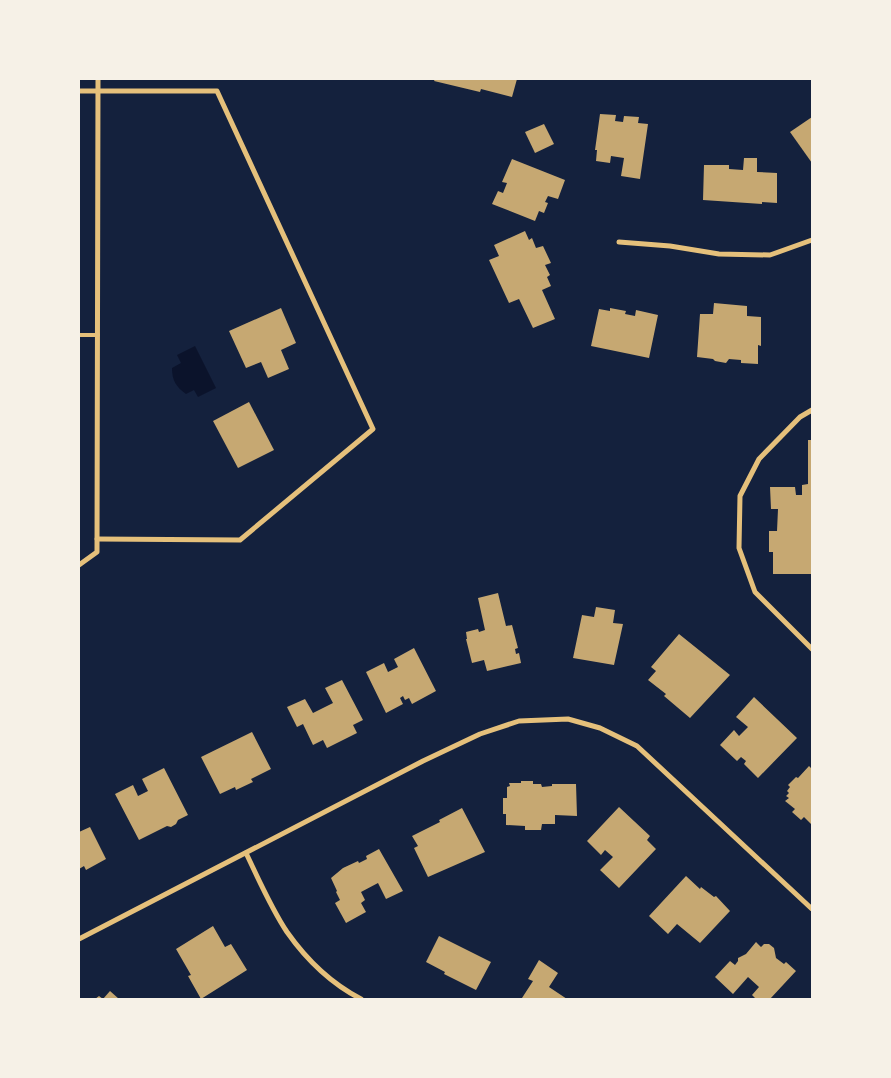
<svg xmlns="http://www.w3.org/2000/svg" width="891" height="1078" font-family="Raleway,sans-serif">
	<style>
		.water { fill: #0b132b }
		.building { fill: #c6a872 }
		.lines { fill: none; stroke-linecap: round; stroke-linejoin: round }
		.service { stroke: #e5c07b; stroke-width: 4 }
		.minor { stroke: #e5c07b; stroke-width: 5 }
	</style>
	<rect width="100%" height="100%" fill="#14213d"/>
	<!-- water -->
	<path class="water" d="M195 346 216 388 198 397 194 390 186 394C176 387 172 380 172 368L181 363 177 355Z"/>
	<!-- building -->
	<g class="building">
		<path d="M435 79H517L512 97 481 89 480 92 434 81Z"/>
		<path d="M600 114 616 115 615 121 623 122 624 116 639 117 638 123 648 124 640 179 621 176 624 158 611 156 610 163 596 161 597 150H595Z"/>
		<path d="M812 117V163L790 132Z"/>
		<path d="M544 124 554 144 535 153 525 132Z"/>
		<path d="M744 158H757V172L777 173V203L762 202V204L703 200 704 165H729V169L743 170Z"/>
		<path d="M512 159 565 180 558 199 548 196 545 202 548 203 544 213 539 211 535 221 492 204 498 191 503 193 507 183 502 182Z"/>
		<path d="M525 231 529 240 532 238 536 248 543 246 551 263 545 265 550 275 547 277 551 286 542 290 555 319 533 328 519 299 509 303 489 260 499 256 494 245Z"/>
		<path d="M714 303 747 306V316L761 317V346L758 345V364L741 363V360L729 359 726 363 715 361 713 359 697 357 700 314H713Z"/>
		<path d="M281 308 296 343 281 350 289 369 268 378 261 362 246 368 229 331Z"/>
		<path d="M610 308 626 311 625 314 635 316 636 310 658 315 649 358 591 346 599 309 610 311Z"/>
		<path d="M249 402 274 450 238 468 213 421Z"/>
		<path d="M808 440H812V574H773V552H769V531H777L778 509H771L770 487H795L796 495H802V485L808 484Z"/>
		<path d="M498 593 506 626 512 625 518 648 515 649 516 654 519 653 521 663 487 671 484 660 472 663 466 639H467L466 632 478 629 479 632 485 630 478 598Z"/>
		<path d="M596 607 615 610 613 623 623 624 614 665 573 658 582 615 594 617Z"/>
		<path d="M679 634 730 675 690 718 664 696 666 694 648 680 656 671 651 667Z"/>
		<path d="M414 648 436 691 412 704 409 698 405 700 403 696 400 698 403 704 386 713 366 672 384 663 388 672 398 667 394 659Z"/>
		<path d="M342 680 363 720 353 725 357 733 327 748 323 740 313 745 303 724 297 727 287 707 305 699 313 713 333 703 325 688Z"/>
		<path d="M754 697 797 738 758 778 744 764 746 761 741 757 737 761 720 745 734 730 739 736 748 727 736 717Z"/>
		<path d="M252 732 271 769 251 779 253 782 236 790 235 787 220 794 201 757Z"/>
		<path d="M809 766 812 769V825L804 817 801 820 792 812 795 809 785 801 789 798 786 796 789 793 787 791 790 787 788 785 796 777 798 778Z"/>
		<path d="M164 768 188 815 178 820 176 824 171 827 167 826 139 840 115 794 133 785 138 796 148 791 142 779Z"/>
		<path d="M521 781H533V784H541L542 787 552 786V784H576L577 816 555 815V824H542L541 830H525V826L506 825V814H503V798H507V787L510 786 509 783H521Z"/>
		<path d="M619 807 650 836 647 840 656 849 619 888 600 870 613 857 605 850 601 855 587 841Z"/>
		<path d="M462 808 485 852 428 877 414 848 418 846 412 836 440 822 439 820Z"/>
		<path d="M90 827 106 859 86 870 84 866 79 869V832Z"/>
		<path d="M379 849 403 891 386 899 378 883 361 892 365 900 361 903 366 912 346 923 335 903 340 900 336 892 337 891 331 878 343 868 358 861 359 863 367 859 366 856Z"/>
		<path d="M686 876 700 889 701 887 714 897 716 896 730 911 700 943 677 924 668 934 649 916Z"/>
		<path d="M213 926 225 947 231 944 247 970 201 999 188 976 191 975 176 949Z"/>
		<path d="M439 936 491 962 476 990 444 974 445 972 426 962Z"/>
		<path d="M756 942 761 947 764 944H769L774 948 776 958 784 964 786 962 796 971 770 999H756L752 995 759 987 748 977 733 994 715 977 730 961 735 965 738 961V958L746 954Z"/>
		<path d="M539 960 558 973 549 987 567 999 522 998 533 981 528 979Z"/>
		<path d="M110 991 119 999H95L99 996 103 999Z"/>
	</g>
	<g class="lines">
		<!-- service -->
		<path class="service" d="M79 335H98"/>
		<!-- minor -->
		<g class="minor">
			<path d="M79 91H217L373 429 240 540 97 539"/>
			<path d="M619 242 670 246 719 254 770 255 812 240"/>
			<path d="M812 410 800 417 759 459 740 496 739 548 755 592 812 649"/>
			<path d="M79 565 97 552 98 79"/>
			<path d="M246 853C259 880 271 908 287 932 306 959 332 984 361 999"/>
			<path d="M79 939 423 761 480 734 519 721 568 719 600 728 637 746 812 909"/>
		</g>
	</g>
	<!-- border -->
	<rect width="891" height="1078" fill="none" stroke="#f6f1e7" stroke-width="160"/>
</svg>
